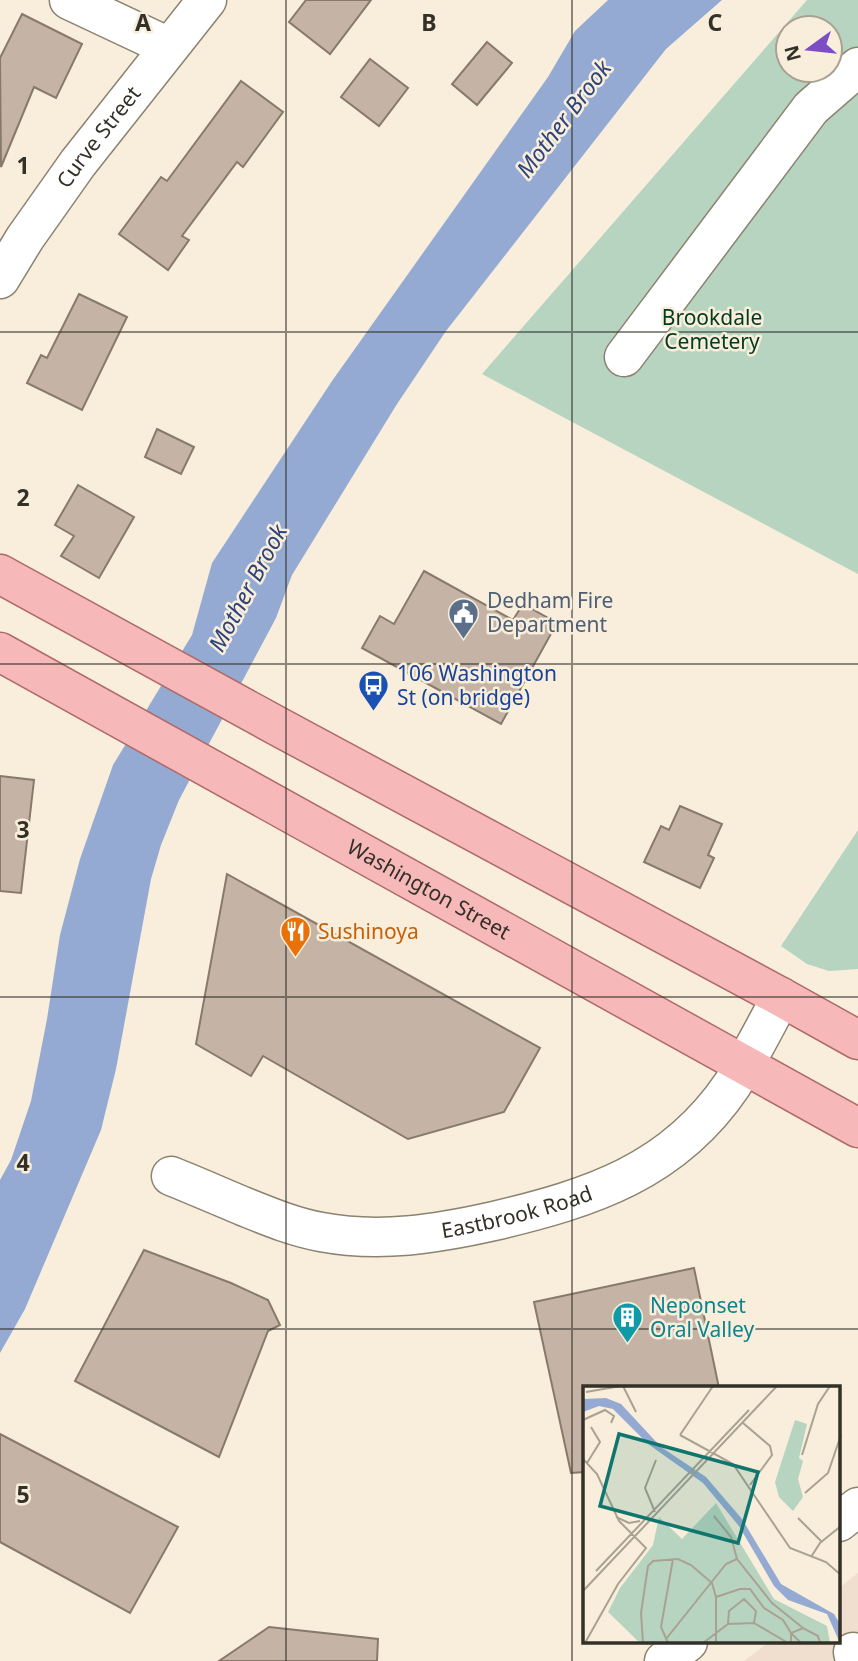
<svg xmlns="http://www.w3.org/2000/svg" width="858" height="1661" font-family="'Noto Sans',sans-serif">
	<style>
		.commercial { fill: #f0dece }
		.green { fill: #b7d4c0; fill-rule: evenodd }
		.water { fill: #95aad3 }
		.building { fill: #c5b4a5; stroke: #88796b; stroke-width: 2 }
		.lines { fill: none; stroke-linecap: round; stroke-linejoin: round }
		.minor-casing { stroke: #8b8270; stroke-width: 41 }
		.major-casing { stroke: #ae6a67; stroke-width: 41 }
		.minor { stroke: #fff; stroke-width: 38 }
		.major { stroke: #f6b8b8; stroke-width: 38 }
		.grid { fill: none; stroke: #333028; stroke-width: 2; stroke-opacity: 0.55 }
		.labels { text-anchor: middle; stroke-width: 5; stroke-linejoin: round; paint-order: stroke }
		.street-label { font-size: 21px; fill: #333028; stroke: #f8eedb }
		.park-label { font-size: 21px; fill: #003b1f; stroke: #f8eedb }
		.service-label { font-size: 21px; fill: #4e5e75; stroke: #f8eedb; text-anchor: start }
		.transit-label { font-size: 21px; fill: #164399; stroke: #f8eedb; text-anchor: start }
		.food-label { font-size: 21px; fill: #c56008; stroke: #f8eedb; text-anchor: start }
		.culture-label { font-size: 21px; fill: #0d838f; stroke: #f8eedb; text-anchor: start }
		.water-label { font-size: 23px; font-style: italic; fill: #2c4479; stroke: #f8eedb }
		.inset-road { fill: none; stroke: #a9a293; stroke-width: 2 }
		.view { fill: #0f766e; fill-opacity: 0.15; stroke: #0f766e; stroke-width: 3.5 }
		.inset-edge { fill: none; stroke: #333028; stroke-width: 3.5 }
		.grid-label { font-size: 23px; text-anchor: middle; font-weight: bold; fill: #333028; stroke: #f8eedb; stroke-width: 5; stroke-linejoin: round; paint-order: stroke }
	</style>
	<rect width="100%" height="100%" fill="#f8eedb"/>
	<!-- commercial -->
	<path class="commercial" d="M858 1573V1661H744L769 1642H839V1588Z"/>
	<!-- green -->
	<g class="green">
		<path d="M807 0H858V574L482 374ZM788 28H830V70H788Z"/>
		<path d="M858 830V969L829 971 807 964 781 946Z"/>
	</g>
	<!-- water -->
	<path class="water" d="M608 0H722L666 49 446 331 397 404 292 575 276 618 179 800 161 845 151 879 116 1069 101 1130 25 1309 0 1353V1180L11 1160 31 1101 47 1019 60 935 80 859 113 765 192 635 212 563 332 381 548 77 575 31Z"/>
	<!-- building -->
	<g class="building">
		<path d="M306 0H371L330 54 289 22Z"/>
		<path d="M22 14 82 44 56 98 34 87 1 167 0 58Z"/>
		<path d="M487 42 512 63 477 105 452 84Z"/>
		<path d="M370 59 408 88 379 126 341 97Z"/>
		<path d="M241 81 283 112 243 167 237 162 182 236 189 240 168 270 119 234 161 177 167 181Z"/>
		<path d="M79 294 127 317 82 410 27 383 41 355 47 358Z"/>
		<path d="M157 429 194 447 181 474 145 457Z"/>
		<path d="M78 485 134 517 99 578 61 556 74 536 55 525Z"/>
		<path d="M424 571 513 620 523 604 557 623 501 724 362 648 380 616 394 624Z"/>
		<path d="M0 776 34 780 21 893 0 891Z"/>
		<path d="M680 806 722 824 708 855 714 858 700 888 644 862 661 826 669 830Z"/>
		<path d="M227 874 540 1048 504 1112 408 1139 263 1056 251 1076 196 1044Z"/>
		<path d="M144 1250 231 1283 268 1300 280 1325 268 1331 219 1457 75 1381Z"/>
		<path d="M694 1268 719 1388H585V1472L571 1473 534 1302Z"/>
		<path d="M0 1434 178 1527 130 1613 0 1542Z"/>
		<path d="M269 1627 378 1639 377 1661H219Z"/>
	</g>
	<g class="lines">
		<defs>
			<g id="minor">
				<path d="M69 0 169 47"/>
				<path id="s1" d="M0 279 25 238 78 163 207 0"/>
				<path d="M624 357 811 108 858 67"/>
				<path id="s2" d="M171 1176C196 1186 221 1197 245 1207 270 1217 294 1227 321 1232 380 1243 436 1234 494 1221 591 1198 673 1172 732 1085 750 1057 765 1027 781 997"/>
				<path d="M839 1522 858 1507"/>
				<path d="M853 1652 855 1661"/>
				<path d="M664 1661 688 1642"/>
			</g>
			<g id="major">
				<path d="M0 574 279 727 781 997 858 1040"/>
				<path id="s3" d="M0 652 858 1128"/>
			</g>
		</defs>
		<!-- minor casing -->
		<use href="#minor" class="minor-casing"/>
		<!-- major casing -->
		<use href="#major" class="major-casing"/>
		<!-- minor -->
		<use href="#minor" class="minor"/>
		<!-- major -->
		<use href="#major" class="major"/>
	</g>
	<!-- grid -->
	<path class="grid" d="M286 0V1661M572 0V1661M0 332H858M0 664H858M0 997H858M0 1329H858"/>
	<!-- icons -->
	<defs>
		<symbol id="civic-pin" viewBox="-11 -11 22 30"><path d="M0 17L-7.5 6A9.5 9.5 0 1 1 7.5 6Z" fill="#5c6f8a" stroke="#f8eedb"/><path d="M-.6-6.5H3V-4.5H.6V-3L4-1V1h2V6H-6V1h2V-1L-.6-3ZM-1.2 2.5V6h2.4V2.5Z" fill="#fff"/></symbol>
		<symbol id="bus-pin" viewBox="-11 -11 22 30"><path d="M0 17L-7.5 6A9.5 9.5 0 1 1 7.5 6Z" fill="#1a4fb4" stroke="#f8eedb"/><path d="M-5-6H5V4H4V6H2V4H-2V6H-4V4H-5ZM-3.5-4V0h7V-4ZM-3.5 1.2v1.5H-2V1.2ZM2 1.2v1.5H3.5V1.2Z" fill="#fff"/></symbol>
		<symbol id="restaurant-pin" viewBox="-11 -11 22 30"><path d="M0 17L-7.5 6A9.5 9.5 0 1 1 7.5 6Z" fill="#e8710a" stroke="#f8eedb"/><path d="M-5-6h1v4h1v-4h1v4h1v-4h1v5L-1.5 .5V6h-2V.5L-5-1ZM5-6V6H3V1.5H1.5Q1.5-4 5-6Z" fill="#fff"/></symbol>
		<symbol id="building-pin" viewBox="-11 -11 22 30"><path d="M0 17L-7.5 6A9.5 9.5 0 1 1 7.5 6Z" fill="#0f9aa8" stroke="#f8eedb"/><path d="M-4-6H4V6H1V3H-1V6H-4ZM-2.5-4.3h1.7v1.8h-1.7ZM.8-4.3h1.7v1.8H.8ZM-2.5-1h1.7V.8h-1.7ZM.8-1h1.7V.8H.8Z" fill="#fff"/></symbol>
	</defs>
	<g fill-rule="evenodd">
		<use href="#civic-pin" x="446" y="596" width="35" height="47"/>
		<use href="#bus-pin" x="356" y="668" width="35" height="47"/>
		<use href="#restaurant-pin" x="278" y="914" width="35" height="47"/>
		<use href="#building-pin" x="610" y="1300" width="35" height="47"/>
	</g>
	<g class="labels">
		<!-- street labels -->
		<g class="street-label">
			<text dy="7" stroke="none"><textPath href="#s1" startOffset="173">Curve Street</textPath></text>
			<text dy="7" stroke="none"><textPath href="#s3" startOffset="490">Washington Street</textPath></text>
			<text dy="7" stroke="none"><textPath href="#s2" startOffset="359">Eastbrook Road</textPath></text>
		</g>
		<!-- park labels -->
		<g class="park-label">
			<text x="712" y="325">Brookdale<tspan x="712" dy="24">Cemetery</tspan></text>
		</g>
		<!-- service labels -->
		<g class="service-label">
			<text x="487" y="608">Dedham Fire<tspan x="487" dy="24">Department</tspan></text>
		</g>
		<!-- transit labels -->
		<g class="transit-label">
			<text x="397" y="681">106 Washington<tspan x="397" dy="24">St (on bridge)</tspan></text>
		</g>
		<!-- food labels -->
		<g class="food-label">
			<text x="318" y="939">Sushinoya</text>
		</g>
		<!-- culture labels -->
		<g class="culture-label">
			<text x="650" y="1313">Neponset<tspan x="650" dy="24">Oral Valley</tspan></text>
		</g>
		<!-- water labels -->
		<g class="water-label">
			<text transform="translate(564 119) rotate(-53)" y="8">Mother Brook</text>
			<text transform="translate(248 588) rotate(-62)" y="8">Mother Brook</text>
		</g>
	</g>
	<!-- overview -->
	<g transform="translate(583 1386)">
		<rect width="257" height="257" fill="#f8eedb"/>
		<path d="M212 34 224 38 216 72 220 75 215 93 220 111 210 125 196 111 192 96ZM133 117 191 213 244 240 247 257H57L25 226 37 202 70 159 76 131 99 153Z" fill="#b7d4c0"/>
		<path d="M23 12 38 18 78 61 123 91 159 133 198 198 251 228 257 238V257L244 228 205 214 191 200 156 140 120 97 65 58 30 23 16 20 0 26V13Z" fill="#95aad3"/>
		<path class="inset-road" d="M40 0 53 26M3 6 38 0M0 34 22 24 31 30 28 37M160 37 187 60 189 69 167 99M97 49 150 78 207 162 243 176 258 189M97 49 130 0M219 69 235 18 247 0M0 73 14 88 36 135 63 162 35 198 2 257M4 77 17 56 8 41M222 107 245 87 258 49M72 126 62 102 73 74M33 131 46 137 57 135M215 132 238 155M228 171 237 157 258 140M154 173 189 217 220 242M13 185 166 24M0 205 194 0M145 238 146 225 161 213 173 225 171 237M83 253 143 178 154 173 148 151 131 130M60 257 58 227 65 180 70 175 95 173 108 179 129 197 133 211M85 257 78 241 90 173M120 257 145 238 171 237 205 257M133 257V211L157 203H167L181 222 200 234 208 247V257M218 257 208 247 220 242 235 250 237 257"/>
		<path class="view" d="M36 48 175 86 155 157 17 120Z"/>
		<rect width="257" height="257" class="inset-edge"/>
	</g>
	<g class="grid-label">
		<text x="143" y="31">A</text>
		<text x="429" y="31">B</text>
		<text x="715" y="31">C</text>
		<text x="23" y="174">1</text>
		<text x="23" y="506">2</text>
		<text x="23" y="838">3</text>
		<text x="23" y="1171">4</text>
		<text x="23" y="1503">5</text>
	</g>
	<!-- north arrow -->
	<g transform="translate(809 49) rotate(255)"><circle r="33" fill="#f8eedb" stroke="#a9a293" stroke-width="2"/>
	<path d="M0-5L12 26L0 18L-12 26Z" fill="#7b4dc6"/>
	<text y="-10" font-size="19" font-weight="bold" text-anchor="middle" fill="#333028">N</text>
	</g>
</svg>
